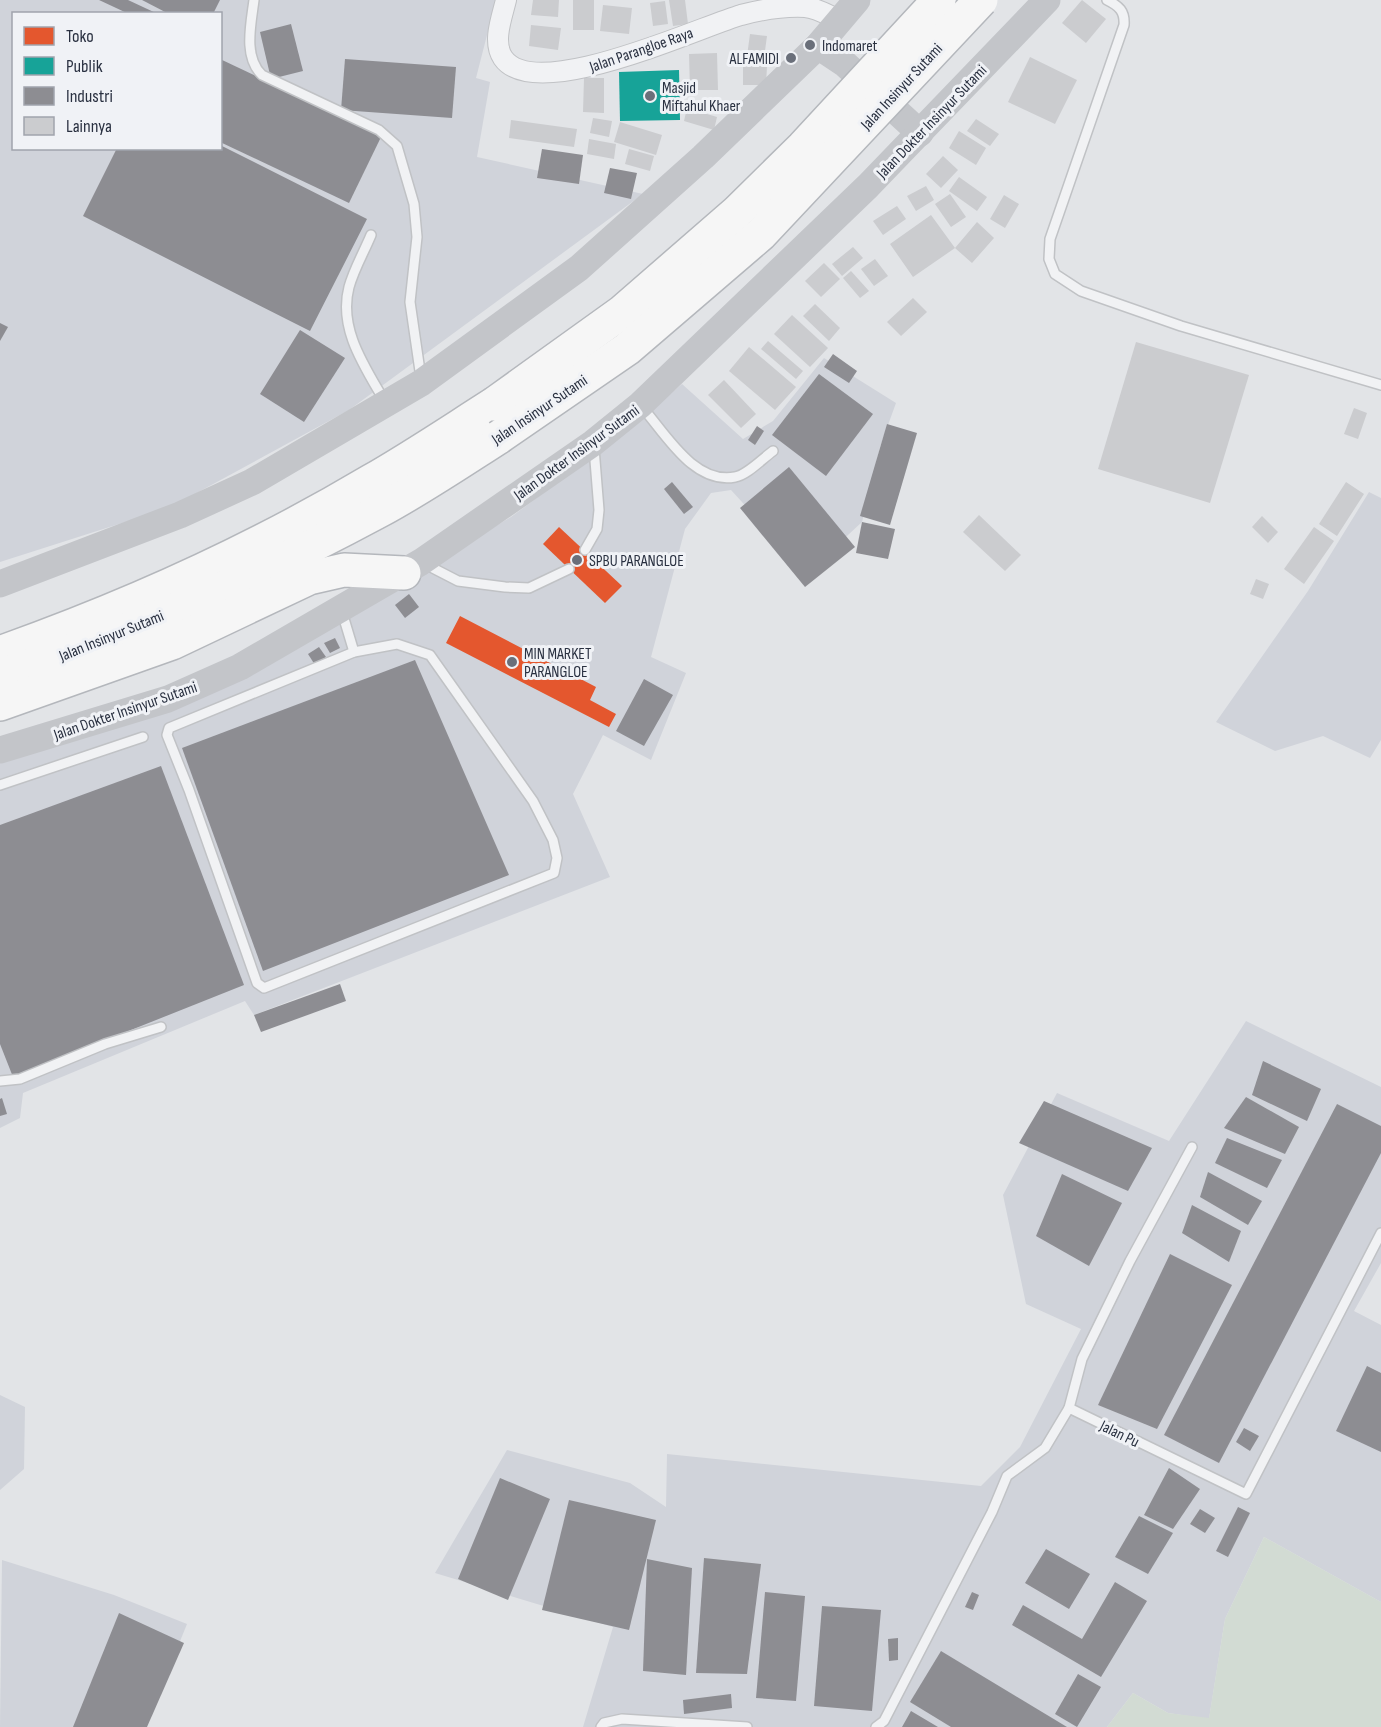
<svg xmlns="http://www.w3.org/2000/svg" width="1381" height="1727" font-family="'Sofia Sans Condensed',sans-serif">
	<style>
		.built { fill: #d0d3da; fill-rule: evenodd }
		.green { fill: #d2dbd3 }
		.shops { fill: #e4572e }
		.public { fill: #17a398 }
		.industry { fill: #8d8d92 }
		.building { fill: #cbcccf }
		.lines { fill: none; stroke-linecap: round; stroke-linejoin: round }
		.lane-casing { stroke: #c0c2c5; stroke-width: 12 }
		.street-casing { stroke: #c0c2c5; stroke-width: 22 }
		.highway-casing { stroke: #b4b7bc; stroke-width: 36 }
		.lane { stroke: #f1f2f4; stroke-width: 9 }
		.street { stroke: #f1f2f4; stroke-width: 20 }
		.secondary { stroke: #c3c5c9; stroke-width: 27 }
		.highway { stroke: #f6f6f6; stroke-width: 33 }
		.highway-bridge-casing { stroke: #b4b7bc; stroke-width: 36; stroke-linecap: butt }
		.highway-bridge { stroke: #f6f6f6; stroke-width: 33 }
		.poi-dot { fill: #6a6f7a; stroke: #f0f2f6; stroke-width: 2 }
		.labels { text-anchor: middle; stroke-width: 6; stroke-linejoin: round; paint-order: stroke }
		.poi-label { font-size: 16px; fill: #293040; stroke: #f0f2f6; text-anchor: start }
		.street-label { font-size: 16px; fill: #293040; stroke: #f0f2f6 }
	</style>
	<rect width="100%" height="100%" fill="#e2e4e7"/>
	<!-- built -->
	<g class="built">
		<path d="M0 0H496L476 78 490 82 477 157 643 194 349 410 169 508 0 562ZM14 14H220V148H14Z"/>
		<path d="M824 358 896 403 880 447 862 522 807 573 731 490 711 493 685 529 651 657 686 673 651 760 603 735 573 794 610 877 254 1015 245 1001 23 1093 20 1118 0 1128V756L246 675 511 517 622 435 682 384 743 439 773 421Z"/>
		<path d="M1369 492 1381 498V740L1370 758 1323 736 1275 751 1216 722 1308 591Z"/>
		<path d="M1246 1021 1381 1087V1263L1354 1311 1381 1325V1602L1264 1537 1225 1619 1209 1719 1168 1713 1133 1693 1107 1727H583L613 1627 435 1573 507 1450 630 1483 666 1507 667 1454 981 1486 1020 1447 1081 1329 1026 1304 1003 1195 1057 1093 1169 1141Z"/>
		<path d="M0 1395 25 1407 24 1469 0 1490Z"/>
		<path d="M2 1560 114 1595 187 1624 145 1727H0Z"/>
	</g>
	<!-- green -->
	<path class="green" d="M1264 1537 1381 1602V1727H1107L1133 1693 1168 1713 1209 1718 1225 1619Z"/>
	<!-- shops -->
	<g class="shops">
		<path d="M559 527 622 586 605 603 543 544Z"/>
		<path d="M460 616 596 687 590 700 616 714 609 727 446 643Z"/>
	</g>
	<!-- public -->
	<path class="public" d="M679 70 680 120 620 121 619 72Z"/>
	<!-- industry -->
	<g class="industry">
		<path d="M99 0H128L158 14H129Z"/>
		<path d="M142 0H220L213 14H169Z"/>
		<path d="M291 24 303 71 271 79 260 32Z"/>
		<path d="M220 59 382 135 349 203 220 142Z"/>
		<path d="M345 59 456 67 452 118 341 110Z"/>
		<path d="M220 145 367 219 310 331 83 216 117 148H220Z"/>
		<path d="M542 149 583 155 579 184 537 178Z"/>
		<path d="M610 168 637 173 631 199 604 193Z"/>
		<path d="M0 323 8 327 0 341Z"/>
		<path d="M300 330 345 358 304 422 260 394Z"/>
		<path d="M833 354 857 371 849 383 824 367Z"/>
		<path d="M819 374 873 414 826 476 772 435Z"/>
		<path d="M887 424 917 433 890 525 860 516Z"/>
		<path d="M757 426 764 431 755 445 748 440Z"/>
		<path d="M789 467 855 547 805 587 740 508Z"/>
		<path d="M672 482 693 507 684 514 664 489Z"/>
		<path d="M862 522 895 529 888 559 856 553Z"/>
		<path d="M409 594 419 607 405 618 395 605Z"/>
		<path d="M335 638 340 648 330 653 324 643Z"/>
		<path d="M319 647 326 657 315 665 308 654Z"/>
		<path d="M415 660 509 875 263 971 182 748Z"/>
		<path d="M644 679 673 695 644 746 616 731Z"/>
		<path d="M161 766 244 985 13 1077 0 1044V825Z"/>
		<path d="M340 984 346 1001 261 1032 254 1015Z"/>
		<path d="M1263 1061 1321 1089 1307 1121 1252 1095Z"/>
		<path d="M1246 1097 1299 1127 1285 1154 1224 1128Z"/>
		<path d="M2 1098 7 1114 0 1116V1099Z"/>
		<path d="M1044 1101 1152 1148 1128 1191 1019 1143Z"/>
		<path d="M1337 1104 1381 1126V1153L1219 1463 1164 1435Z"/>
		<path d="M1227 1138 1282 1160 1267 1188 1215 1163Z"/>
		<path d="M1208 1172 1262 1201 1248 1225 1200 1197Z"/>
		<path d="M1062 1174 1122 1203 1089 1266 1036 1236Z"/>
		<path d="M1192 1205 1241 1231 1229 1262 1182 1233Z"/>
		<path d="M1170 1254 1232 1285 1157 1429 1098 1405Z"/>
		<path d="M1367 1366 1381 1373V1452L1336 1431Z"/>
		<path d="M1244 1428 1259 1436 1250 1451 1236 1442Z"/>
		<path d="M1169 1468 1200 1489 1173 1529 1144 1515Z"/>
		<path d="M500 1478 550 1499 508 1600 458 1579Z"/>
		<path d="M569 1500 656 1520 629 1630 542 1610Z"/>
		<path d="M1238 1507 1250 1513 1228 1557 1216 1551Z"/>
		<path d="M1200 1509 1215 1518 1205 1533 1190 1524Z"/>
		<path d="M1139 1516 1173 1533 1148 1574 1115 1557Z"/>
		<path d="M1046 1549 1090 1574 1069 1609 1025 1583Z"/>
		<path d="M704 1558 761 1564 747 1674 696 1673Z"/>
		<path d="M647 1559 692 1568 686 1675 643 1671Z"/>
		<path d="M1115 1582 1147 1601 1101 1677 1012 1625 1023 1605 1082 1639Z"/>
		<path d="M765 1592 805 1596 796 1701 756 1698Z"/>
		<path d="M972 1592 979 1595 973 1610 965 1607Z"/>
		<path d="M822 1606 881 1610 872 1711 814 1706Z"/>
		<path d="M119 1613 184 1643 147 1727H73Z"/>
		<path d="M898 1638V1660L889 1661 888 1639Z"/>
		<path d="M941 1651 1067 1727H951L910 1702Z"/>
		<path d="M1078 1674 1101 1687 1077 1727 1055 1714Z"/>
		<path d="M731 1694 732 1708 684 1714 683 1700Z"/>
		<path d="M911 1711 938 1727H902Z"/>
	</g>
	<!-- building -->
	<g class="building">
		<path d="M533 0H559L558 17 531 15Z"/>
		<rect x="573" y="0" width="21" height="30"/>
		<path d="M669 0H685L688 24 673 26Z"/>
		<path d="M1082 0 1106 19 1086 43 1062 23Z"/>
		<path d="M665 1 668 24 653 26 650 3Z"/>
		<path d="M603 5 632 8 629 34 600 31Z"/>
		<path d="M531 25 561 28 558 50 529 46Z"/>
		<path d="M750 34 767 36 764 58 747 56Z"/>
		<path d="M717 53 718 90H690L689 54Z"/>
		<path d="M1030 57 1077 80 1055 124 1008 102Z"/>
		<path d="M743 65 767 66 766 85H743Z"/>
		<path d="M584 78H604V113L583 112Z"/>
		<path d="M687 108 717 117 714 130 684 121Z"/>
		<path d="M593 118 612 121 609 137 590 133Z"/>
		<path d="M976 119 999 134 990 146 967 131Z"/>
		<path d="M511 120 577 129 574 147 509 138Z"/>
		<path d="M620 122 662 135 656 155 614 142Z"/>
		<path d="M959 131 986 148 976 165 949 148Z"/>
		<path d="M589 139 616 144 614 159 587 154Z"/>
		<path d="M629 149 654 156 650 171 625 164Z"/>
		<path d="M943 156 958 170 941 188 926 174Z"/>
		<path d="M959 177 987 197 977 211 949 191Z"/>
		<path d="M926 186 934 200 916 211 907 196Z"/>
		<path d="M950 194 966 217 951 227 935 204Z"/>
		<path d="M1004 195 1019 204 1005 228 990 219Z"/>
		<path d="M897 206 906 219 883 235 873 221Z"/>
		<path d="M931 215 955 248 977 222 994 238 972 263 955 248 913 277 890 244Z"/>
		<path d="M853 247 863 258 842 276 832 264Z"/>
		<path d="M875 259 888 276 874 286 861 269Z"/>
		<path d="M824 263 840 279 821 297 805 281Z"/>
		<path d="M851 271 869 291 860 298 843 278Z"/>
		<path d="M913 298 927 312 901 336 887 322Z"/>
		<path d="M815 304 840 328 829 341 803 316Z"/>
		<path d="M792 315 828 348 810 367 774 334Z"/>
		<path d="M768 341 803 371 796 379 761 349Z"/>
		<path d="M1136 342 1249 375 1210 503 1098 469Z"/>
		<path d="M749 347 796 387 775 410 729 371Z"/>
		<path d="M724 380 756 414 741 428 708 395Z"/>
		<path d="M1354 408 1367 413 1358 439 1344 434Z"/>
		<path d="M1346 482 1364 494 1337 536 1319 524Z"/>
		<path d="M979 515 1021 555 1005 571 963 532Z"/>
		<path d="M1262 516 1278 532 1268 543 1252 527Z"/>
		<path d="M1314 527 1334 541 1304 584 1284 569Z"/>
		<path d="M1256 579 1269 584 1263 599 1250 594Z"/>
	</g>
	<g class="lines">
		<defs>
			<g id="lane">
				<path d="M254 0C251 24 243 57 262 75L379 130 397 146 414 204 417 237 410 302 421 378"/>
				<path d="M1107 0C1119 6 1125 11 1124 25L1050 239 1049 259 1055 274 1081 291 1181 326 1381 385"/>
				<path d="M371 235C364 252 354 269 349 287 338 329 365 367 385 402"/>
				<path d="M642 407C665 433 694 485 735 477 747 475 762 459 773 451"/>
				<path d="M585 550 597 529 599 510 594 448"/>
				<path d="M425 564 458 581 505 587 529 588 569 569"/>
				<path d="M342 612 354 652"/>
				<path d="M397 644 430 655 533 801 553 840 557 858 554 873 264 988 257 983 189 790 167 735 169 728 354 652Z"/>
				<path d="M0 785 143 737"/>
				<path d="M0 1081 20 1079 105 1044 161 1027"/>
				<path d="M1069 1408 1082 1359 1130 1261 1192 1147"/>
				<path d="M601 1727 604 1723 622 1719 747 1727"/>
				<path d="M876 1727 884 1721 992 1512 1007 1476 1045 1448 1069 1408 1246 1494 1381 1233"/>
			</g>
			<path id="street" d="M506 0C502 17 492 42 503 58 535 104 697 28 741 15 760 10 785 6 805 7 817 8 828 15 839 20"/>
			<g id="highway">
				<path d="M5 651C131 606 255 550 371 481 413 457 453 430 494 404"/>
				<path d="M0 675C131 633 258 576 379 511 420 489 460 462 499 437"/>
				<path d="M0 704 172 643 309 578 344 570 404 573"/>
			</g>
		</defs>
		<!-- lane casing -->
		<use href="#lane" class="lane-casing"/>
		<!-- street casing -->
		<use href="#street" class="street-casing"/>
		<!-- highway casing -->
		<use href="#highway" class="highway-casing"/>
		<!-- lane -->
		<use href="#lane" class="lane"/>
		<!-- street -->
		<use href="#street" class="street"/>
		<!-- secondary -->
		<g class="secondary">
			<path d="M818 46 845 64 920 133"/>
			<path d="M0 584 180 515 252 482 421 383 579 268 703 157 818 46 857 0"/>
			<path d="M0 750 168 699 240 667 421 562 593 443 640 405 868 186 1047 0"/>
		</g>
		<!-- highway -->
		<use href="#highway" class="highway"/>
		<defs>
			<g id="highway-bridge">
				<path d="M494 404 622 312 737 212 803 147 939 0"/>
				<path d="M499 437 627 349 761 234 981 0"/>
			</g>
		</defs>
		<!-- highway-bridge casing -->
		<use href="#highway-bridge" class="highway-bridge-casing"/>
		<!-- highway-bridge -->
		<use href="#highway-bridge" class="highway-bridge"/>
	</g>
	<!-- markers -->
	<g class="poi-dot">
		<circle cx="810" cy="45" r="6"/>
		<circle cx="791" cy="58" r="6"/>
		<circle cx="650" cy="96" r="6"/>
		<circle cx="577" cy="560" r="6"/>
		<circle cx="512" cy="662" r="6"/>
	</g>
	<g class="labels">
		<!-- poi labels -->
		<g class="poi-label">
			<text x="822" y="51">Indomaret</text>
			<text x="779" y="64" text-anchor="end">ALFAMIDI</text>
			<text x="662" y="93">Masjid<tspan x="662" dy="18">Miftahul Khaer</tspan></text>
			<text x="589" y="566">SPBU PARANGLOE</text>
			<text x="524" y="659">MIN MARKET<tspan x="524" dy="18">PARANGLOE</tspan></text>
		</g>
		<!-- street labels -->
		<g class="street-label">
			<text transform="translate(641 49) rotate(-19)" y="6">Jalan Parangloe Raya</text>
			<text transform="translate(901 86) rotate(-47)" y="6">Jalan Insinyur Sutami</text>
			<text transform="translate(931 121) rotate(-46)" y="6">Jalan Dokter Insinyur Sutami</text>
			<text transform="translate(539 409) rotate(-34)" y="6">Jalan Insinyur Sutami</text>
			<text transform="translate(576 452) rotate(-36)" y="6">Jalan Dokter Insinyur Sutami</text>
			<text transform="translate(111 635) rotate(-22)" y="6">Jalan Insinyur Sutami</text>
			<text transform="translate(125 710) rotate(-19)" y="6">Jalan Dokter Insinyur Sutami</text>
			<text transform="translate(1120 1433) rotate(26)" y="6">Jalan Pu</text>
		</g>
	</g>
	<!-- legend -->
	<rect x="12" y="12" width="210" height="138" fill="#f0f2f6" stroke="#a0a4ad" stroke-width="1.5"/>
	<rect x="24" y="27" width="30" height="18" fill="#e4572e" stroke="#a0a4ad" stroke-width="1.5"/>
	<text x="66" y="42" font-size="18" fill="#293040">Toko</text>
	<rect x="24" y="57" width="30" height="18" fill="#17a398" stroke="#a0a4ad" stroke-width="1.5"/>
	<text x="66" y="72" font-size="18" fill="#293040">Publik</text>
	<rect x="24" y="87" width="30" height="18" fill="#8d8d92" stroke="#a0a4ad" stroke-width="1.5"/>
	<text x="66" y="102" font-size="18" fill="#293040">Industri</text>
	<rect x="24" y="117" width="30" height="18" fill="#cbcccf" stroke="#a0a4ad" stroke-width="1.5"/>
	<text x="66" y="132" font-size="18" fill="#293040">Lainnya</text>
</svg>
